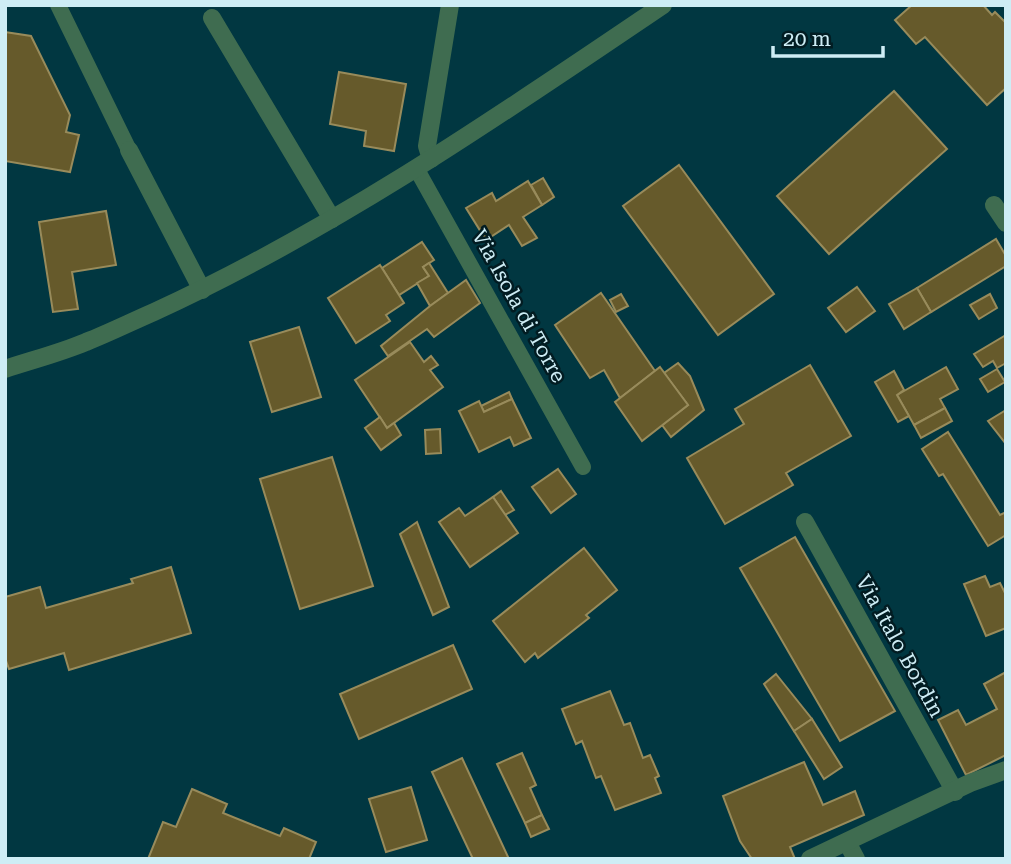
<svg xmlns="http://www.w3.org/2000/svg" width="1011" height="864" font-family="'Roboto Serif',serif">
	<style>
		.building { fill: #665a2b; stroke: #988b5b; stroke-width: 2 }
		.lines { fill: none; stroke-linecap: round; stroke-linejoin: round }
		.lane { stroke: #3f6c50; stroke-width: 16 }
		.street { stroke: #3f6c50; stroke-width: 18 }
		.labels { text-anchor: middle; stroke-width: 5; stroke-linejoin: round; paint-order: stroke }
		.street-label { font-size: 21px; fill: #ceedf5; stroke: #021c22 }
	</style>
	<rect width="100%" height="100%" fill="#013741"/>
	<!-- building -->
	<g class="building">
		<path d="M912 5H983L992 15 995 12 1006 23V88L987 105 925 37 916 44 895 20Z"/>
		<path d="M5 32 31 36 70 115 66 132 79 135 70 172 5 161Z"/>
		<path d="M339 72 406 84 394 151 364 146 366 131 330 124Z"/>
		<path d="M894 91 947 149 829 254 777 196Z"/>
		<path d="M679 165 774 294 718 335 623 206Z"/>
		<path d="M543 178 554 197 542 205 531 185Z"/>
		<path d="M528 181 542 205 523 217 537 238 522 246 509 225 486 240 466 208 492 193 496 201Z"/>
		<path d="M106 211 116 265 72 272 78 309 53 312 39 222Z"/>
		<path d="M996 239 1006 256V266L931 312 917 288Z"/>
		<path d="M422 242 434 260 423 267 429 276 399 295 382 268Z"/>
		<path d="M429 263 448 293 430 306 417 283 429 276 423 267Z"/>
		<path d="M380 265 404 303 386 315 390 321 356 343 328 298Z"/>
		<path d="M466 280 480 303 434 337 427 329 388 356 381 346 430 306Z"/>
		<path d="M857 287 875 311 846 332 828 308Z"/>
		<path d="M917 288 931 312 904 329 889 304Z"/>
		<path d="M601 293 655 371 620 398 604 370 590 378 555 325Z"/>
		<path d="M621 294 628 306 616 312 610 300Z"/>
		<path d="M990 294 997 308 979 319 970 305Z"/>
		<path d="M299 327 321 397 272 412 250 342Z"/>
		<path d="M1006 335V363L997 368 993 361 983 367 974 354Z"/>
		<path d="M410 342 424 362 431 356 438 365 430 370 443 387 387 428 355 380Z"/>
		<path d="M678 363 690 376 704 410 671 437 662 425 688 405 664 373Z"/>
		<path d="M810 365 851 436 786 473 793 485 725 524 687 458 744 424 735 409Z"/>
		<path d="M660 367 688 405 642 441 615 402Z"/>
		<path d="M946 367 958 389 940 399 945 408 914 425 897 395Z"/>
		<path d="M997 369 1005 382 988 392 980 379Z"/>
		<path d="M894 371 904 390 897 395 909 416 898 422 875 382Z"/>
		<path d="M509 392 512 399 484 412 481 406Z"/>
		<path d="M512 399 531 438 514 446 510 437 479 452 459 411 479 401 484 412Z"/>
		<path d="M945 408 952 421 921 438 914 425Z"/>
		<path d="M1006 410V444L988 421Z"/>
		<path d="M380 417 387 428 394 423 401 435 381 450 365 428Z"/>
		<path d="M440 429 441 453 426 454 425 430Z"/>
		<path d="M948 432 1000 515 1006 512V535L988 546 943 474 939 476 922 449Z"/>
		<path d="M332 457 373 586 300 609 260 479Z"/>
		<path d="M558 469 576 494 551 513 532 487Z"/>
		<path d="M501 491 514 510 505 515 493 497Z"/>
		<path d="M493 497 518 533 470 567 439 522 459 508 465 516Z"/>
		<path d="M417 522 449 607 433 615 400 534Z"/>
		<path d="M795 537 895 711 840 741 740 568Z"/>
		<path d="M584 548 617 590 586 615 589 618 538 658 535 653 525 662 493 621Z"/>
		<path d="M171 567 191 633 69 670 64 653 9 669 5 658V597L40 587 46 608 133 583 131 579Z"/>
		<path d="M985 576 990 587 1000 583 1006 595V628L986 636 964 584Z"/>
		<path d="M453 645 472 689 359 739 340 694Z"/>
		<path d="M1006 672V755L966 775 938 720 958 710 966 725 997 709 984 684Z"/>
		<path d="M776 674 812 719 794 731 764 684Z"/>
		<path d="M610 691 624 725 630 723 643 758 650 755 659 776 655 778 661 793 615 810 601 776 596 778 582 741 576 744 562 709Z"/>
		<path d="M812 719 842 767 824 779 794 731Z"/>
		<path d="M522 753 536 785 530 788 542 815 525 823 497 764Z"/>
		<path d="M462 758 509 859H473L432 772Z"/>
		<path d="M804 762 823 805 855 791 864 815 790 847 795 859H752L740 841 723 796Z"/>
		<path d="M411 787 427 840 386 852 369 799Z"/>
		<path d="M192 789 227 804 223 813 280 836 284 828 316 842 309 859H148L163 822 176 827Z"/>
		<path d="M542 815 549 829 531 837 525 823Z"/>
	</g>
	<g class="lines">
		<!-- lane -->
		<g class="lane">
			<path d="M58 5 129 150"/>
			<path d="M416 168 583 467"/>
		</g>
		<!-- street -->
		<g class="street">
			<path d="M212 18 332 219"/>
			<path d="M129 150 202 290"/>
			<path d="M431 159 427 146 450 5"/>
			<path d="M994 205 1006 223"/>
			<path d="M5 369C32 360 60 353 86 342 109 333 131 322 154 312 335 229 499 116 663 5"/>
			<path d="M805 522 955 792"/>
			<path d="M847 842 856 859"/>
			<path d="M810 859 970 783 1006 770"/>
		</g>
	</g>
	<g class="labels">
		<!-- street labels -->
		<g class="street-label">
			<text transform="translate(519 306) rotate(61)" y="7">Via Isola di Torre</text>
			<text transform="translate(900 646) rotate(61)" y="7">Via Italo Bordin</text>
		</g>
	</g>
	<!-- border -->
	<rect width="1011" height="864" fill="none" stroke="#ceedf5" stroke-width="14"/>
	<!-- scale -->
	<path d="M773 46v10h110v-10" fill="none" stroke="#ceedf5" stroke-width="3.5"/>
	<text x="783" y="46" font-size="21" fill="#ceedf5" stroke="#021c22" stroke-width="5" paint-order="stroke">20 m</text>
</svg>
